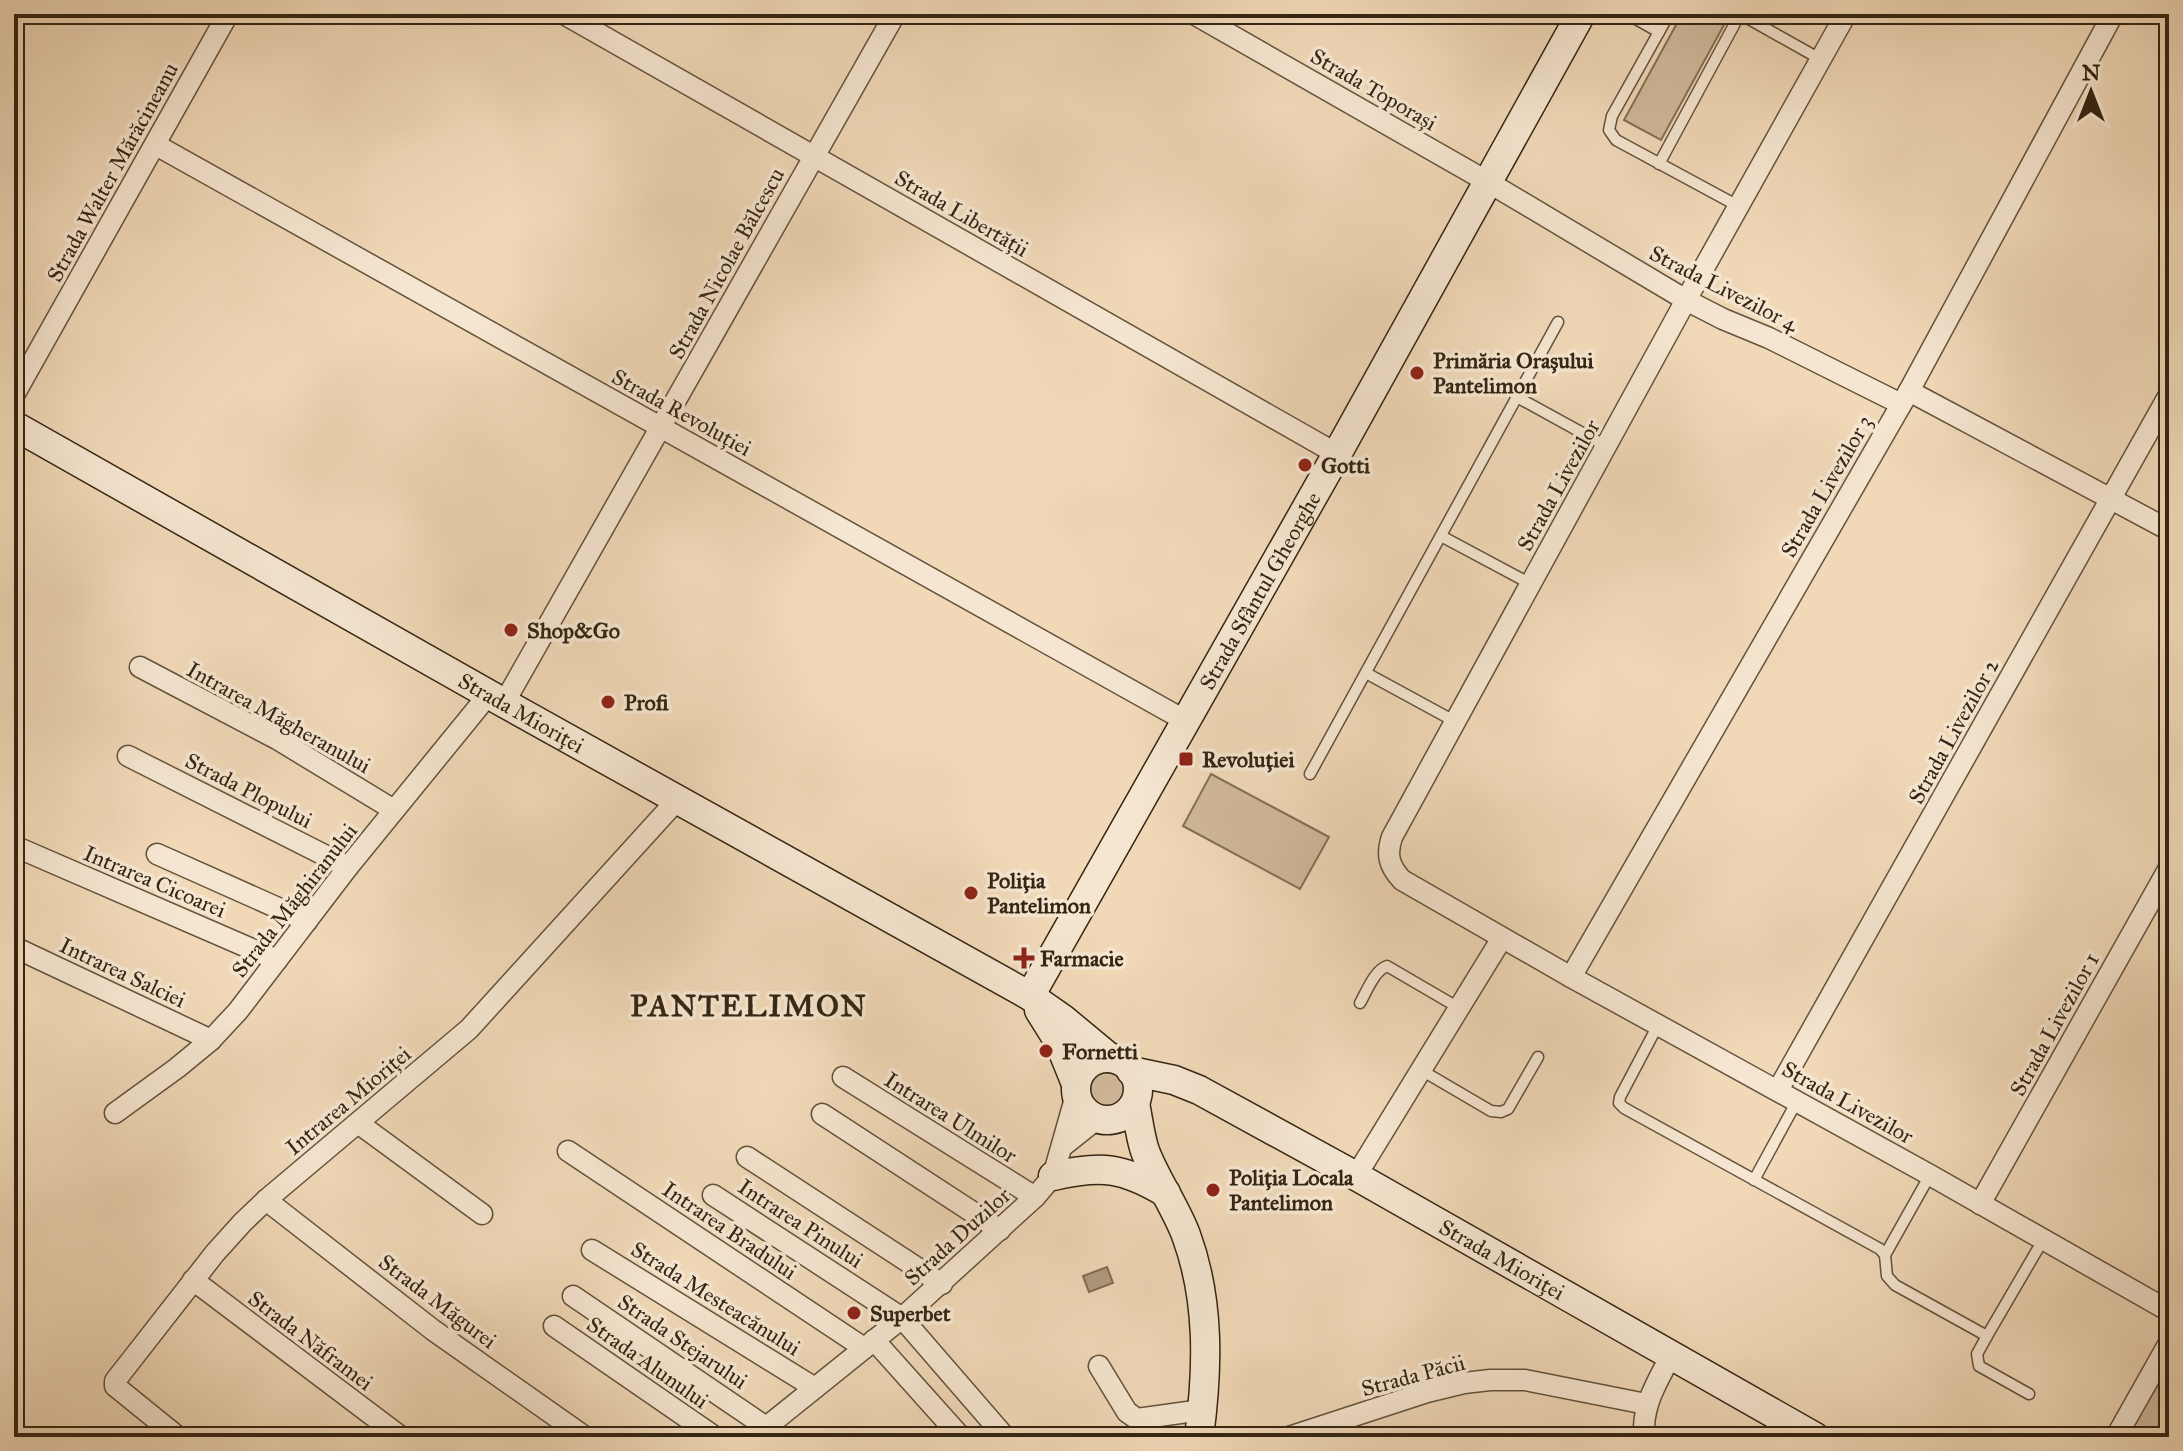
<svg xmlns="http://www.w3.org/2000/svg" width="2183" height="1451" font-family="'IM FELL Great Primer',serif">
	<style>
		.green { fill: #d1ba9c; stroke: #827058; stroke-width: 2 }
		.water { fill: #b19c80; stroke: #7f6c54; stroke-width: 2 }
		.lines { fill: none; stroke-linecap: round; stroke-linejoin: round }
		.lane-casing { stroke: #63523c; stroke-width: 13 }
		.street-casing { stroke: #63523c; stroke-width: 23 }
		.secondary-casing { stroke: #342513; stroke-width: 31 }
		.lane { stroke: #f6e6d1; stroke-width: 10 }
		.street { stroke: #f6e6d1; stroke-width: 20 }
		.secondary { stroke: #f6e6d1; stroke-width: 28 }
		.poi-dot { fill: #8f2418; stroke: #f6e6d1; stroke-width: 3 }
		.labels { text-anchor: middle; stroke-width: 7; stroke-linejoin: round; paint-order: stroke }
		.street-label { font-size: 22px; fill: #342513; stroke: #f6e6d1 }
		.poi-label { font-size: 22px; font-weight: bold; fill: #342513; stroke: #f6e6d1; text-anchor: start }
		.district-label { font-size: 30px; font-weight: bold; letter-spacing: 2px; fill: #342513; stroke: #f6e6d1 }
	</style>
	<rect width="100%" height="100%" fill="#f1d9b8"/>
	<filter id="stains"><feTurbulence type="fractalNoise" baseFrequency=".0025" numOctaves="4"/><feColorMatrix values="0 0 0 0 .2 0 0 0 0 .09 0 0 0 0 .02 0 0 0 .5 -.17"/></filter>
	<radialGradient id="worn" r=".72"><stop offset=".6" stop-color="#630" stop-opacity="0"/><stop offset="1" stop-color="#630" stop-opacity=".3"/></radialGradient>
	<!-- green -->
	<g class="green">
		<path d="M1682 14H1730L1661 140 1624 120Z"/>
		<path d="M1211 774 1329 837 1300 889 1183 826Z"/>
		<circle cx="1107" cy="1090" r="18"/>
		<path d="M2169 1357V1437H2124Z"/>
	</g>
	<!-- water -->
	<path class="water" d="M1107 1267 1113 1283 1089 1292 1083 1276Z"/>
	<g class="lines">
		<defs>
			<g id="lane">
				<path d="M1627 14 1659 32"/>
				<path d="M1669 14 1612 116 1609 130 1616 140 1738 206"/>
				<path d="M1740 14 1820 59"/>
				<path d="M1659 164 1740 14"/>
				<path d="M1517 397 1606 446"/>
				<path d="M1441 536 1531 584"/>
				<path d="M1366 673 1456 722"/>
				<path d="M1310 774 1558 322"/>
				<path d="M1360 1003C1367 991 1374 971 1387 966L1459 1008"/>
				<path d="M1658 1025 1620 1097 1619 1103 1624 1108 1880 1249 1885 1255 1887 1276 1895 1285 1987 1336 1977 1354 1979 1366 2029 1394"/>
				<path d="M1421 1070 1491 1111 1501 1112 1508 1109 1538 1057"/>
				<path d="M1754 1180 1797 1101"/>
				<path d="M1885 1255 1930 1175"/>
				<path d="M1987 1336 2043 1240"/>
			</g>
			<g id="street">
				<path d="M564 14 1337 454"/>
				<path d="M1194 14 1488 182 1686 300 1723 319 1769 338 1901 404"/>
				<path d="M1846 14 1686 300 1392 837C1386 855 1389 866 1402 880L1571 977 1930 1175 2169 1311"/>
				<path d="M156 145 1186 721"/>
				<path d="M1909 391 2169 530"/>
				<path d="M14 395 228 14"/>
				<path d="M140 667 277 739 394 810"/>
				<path d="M504 703 895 14"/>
				<path d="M128 756 348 867"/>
				<path d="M14 846 277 960"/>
				<path d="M157 854 307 921"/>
				<path d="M14 947 211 1040"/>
				<path d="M1571 977 1909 391 2113 14"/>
				<path d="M843 1077 1035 1197"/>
				<path d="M1778 1090 2169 395"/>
				<path d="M115 1113 177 1068 211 1040 238 1011 348 867 489 694"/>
				<path d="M822 1114 1000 1230"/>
				<path d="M358 1123 482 1214"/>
				<path d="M1063 1146 1097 1119"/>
				<path d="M568 1151 864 1348"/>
				<path d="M747 1157 942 1284"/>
				<path d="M1356 1176 1502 938"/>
				<path d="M713 1195 902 1318 1005 1437"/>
				<path d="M266 1200 433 1330 585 1437"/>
				<path d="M1980 1204 2169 868"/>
				<path d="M592 1250 815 1388"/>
				<path d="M193 1280 401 1437"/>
				<path d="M573 1296 766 1427"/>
				<path d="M554 1326 715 1437"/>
				<path d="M874 1340 959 1435"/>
				<path d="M1099 1366 1127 1412 1137 1419 1202 1410"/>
				<path d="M178 1437 115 1386V1381L215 1253 243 1222 266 1200 469 1029 678 799"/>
				<path d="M754 1437 902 1318 1035 1197 1053 1176 1076 1095"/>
				<path d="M1289 1437 1427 1392 1464 1383 1490 1380H1525L1646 1404"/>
				<path d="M1644 1437C1642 1404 1657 1383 1671 1355"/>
				<path d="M2116 1437 2169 1343"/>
			</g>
			<g id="secondary">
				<path id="s1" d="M15 426 504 703 1030 996 1063 1019 1110 1058"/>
				<path id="s2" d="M1030 996 1337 454 1581 14"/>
				<path d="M1039 1010 1059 1042 1076 1084"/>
				<circle cx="1107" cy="1089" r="31"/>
				<path id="s3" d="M1131 1071 1174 1080 1199 1090 1356 1176 1815 1437"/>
				<path d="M1135 1103C1138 1118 1140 1136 1145 1151 1156 1180 1175 1206 1186 1235 1210 1300 1208 1369 1199 1437"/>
				<path d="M1053 1176C1101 1165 1123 1167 1166 1193"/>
			</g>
		</defs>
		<!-- lane casing -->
		<use href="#lane" class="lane-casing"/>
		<!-- street casing -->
		<use href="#street" class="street-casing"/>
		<!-- secondary casing -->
		<use href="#secondary" class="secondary-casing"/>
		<!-- lane -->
		<use href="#lane" class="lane"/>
		<!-- street -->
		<use href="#street" class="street"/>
		<!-- secondary -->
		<use href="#secondary" class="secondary"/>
	</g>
	<!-- markers -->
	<g class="poi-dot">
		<circle cx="1417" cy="373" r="8"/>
		<circle cx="1305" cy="465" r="8"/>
		<circle cx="511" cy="630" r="8"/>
		<circle cx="608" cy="702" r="8"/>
		<rect x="1178" y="751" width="16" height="16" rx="4"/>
		<circle cx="971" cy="893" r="8"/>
		<path d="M1020 946h8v8h8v8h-8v8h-8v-8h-8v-8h8z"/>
		<circle cx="1046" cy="1051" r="8"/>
		<circle cx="1213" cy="1190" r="8"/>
		<circle cx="854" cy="1313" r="8"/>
	</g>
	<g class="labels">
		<!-- street labels -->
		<g class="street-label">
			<text transform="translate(1374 89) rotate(30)" y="8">Strada Toporași</text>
			<text transform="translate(112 172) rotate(-61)" y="8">Strada Walter Mărăcineanu</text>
			<text transform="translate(962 213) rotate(30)" y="8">Strada Libertății</text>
			<text transform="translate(726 263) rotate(-61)" y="8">Strada Nicolae Bălcescu</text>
			<text transform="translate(1724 288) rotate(27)" y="8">Strada Livezilor 4</text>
			<text transform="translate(682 412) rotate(29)" y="8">Strada Revoluției</text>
			<text transform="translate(1558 485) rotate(-61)" y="8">Strada Livezilor</text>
			<text transform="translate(1826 486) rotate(-60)" y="8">Strada Livezilor 3</text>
			<text dy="8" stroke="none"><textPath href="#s2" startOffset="466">Strada Sfântul Gheorghe</textPath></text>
			<text dy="8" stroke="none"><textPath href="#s1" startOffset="582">Strada Mioriței</textPath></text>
			<text transform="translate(279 717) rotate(29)" y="8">Intrarea Măgheranului</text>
			<text transform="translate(1953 731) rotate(-61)" y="8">Strada Livezilor 2</text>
			<text transform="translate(249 790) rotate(27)" y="8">Strada Plopului</text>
			<text transform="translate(155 881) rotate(23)" y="8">Intrarea Cicoarei</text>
			<text transform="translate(294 900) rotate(-52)" y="8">Strada Măghiranului</text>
			<text transform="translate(123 972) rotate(25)" y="8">Intrarea Salciei</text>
			<text transform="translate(2054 1024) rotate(-61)" y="8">Strada Livezilor 1</text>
			<text transform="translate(348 1100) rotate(-40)" y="8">Intrarea Mioriței</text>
			<text transform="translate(1848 1102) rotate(29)" y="8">Strada Livezilor</text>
			<text transform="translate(951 1117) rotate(32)" y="8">Intrarea Ulmilor</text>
			<text transform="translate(801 1223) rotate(33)" y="8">Intrarea Pinului</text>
			<text transform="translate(730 1230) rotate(34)" y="8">Intrarea Bradului</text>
			<text transform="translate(957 1236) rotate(-42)" y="8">Strada Duzilor</text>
			<text dy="8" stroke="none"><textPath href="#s3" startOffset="418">Strada Mioriței</textPath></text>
			<text transform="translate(716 1298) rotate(32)" y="8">Strada Mesteacănului</text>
			<text transform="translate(438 1301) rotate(37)" y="8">Strada Măgurei</text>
			<text transform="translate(311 1340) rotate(37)" y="8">Strada Năframei</text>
			<text transform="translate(683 1341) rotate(34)" y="8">Strada Stejarului</text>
			<text transform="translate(648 1362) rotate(35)" y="8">Strada Alunului</text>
			<text transform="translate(1413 1375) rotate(-15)" y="8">Strada Păcii</text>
		</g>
		<!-- poi labels -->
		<g class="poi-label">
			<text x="1433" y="368">Primăria Orașului<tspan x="1433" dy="25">Pantelimon</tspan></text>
			<text x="1321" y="473">Gotti</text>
			<text x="527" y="638">Shop&amp;Go</text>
			<text x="624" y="710">Profi</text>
			<text x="1202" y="767">Revoluției</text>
			<text x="987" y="888">Poliția<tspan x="987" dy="25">Pantelimon</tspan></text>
			<text x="1040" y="966">Farmacie</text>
			<text x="1062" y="1059">Fornetti</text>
			<text x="1229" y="1185">Poliția Locala<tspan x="1229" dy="25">Pantelimon</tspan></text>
			<text x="870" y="1321">Superbet</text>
		</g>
		<!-- district labels -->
		<g class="district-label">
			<text x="749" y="1016">PANTELIMON</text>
		</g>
	</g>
	<!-- margin -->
	<rect width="2183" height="1451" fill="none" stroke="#f1d9b8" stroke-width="48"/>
	<rect x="16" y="16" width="2151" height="1419" fill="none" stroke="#342513" stroke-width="4"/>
	<rect x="24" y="24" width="2135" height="1403" fill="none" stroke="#342513" stroke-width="2"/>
	<!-- north arrow -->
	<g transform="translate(2091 92)" stroke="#f6e6d1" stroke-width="6" paint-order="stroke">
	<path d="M0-6L14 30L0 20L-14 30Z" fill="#342513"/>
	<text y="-12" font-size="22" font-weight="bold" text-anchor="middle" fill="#342513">N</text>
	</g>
	<rect width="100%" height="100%" filter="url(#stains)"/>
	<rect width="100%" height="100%" fill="url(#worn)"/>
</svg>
